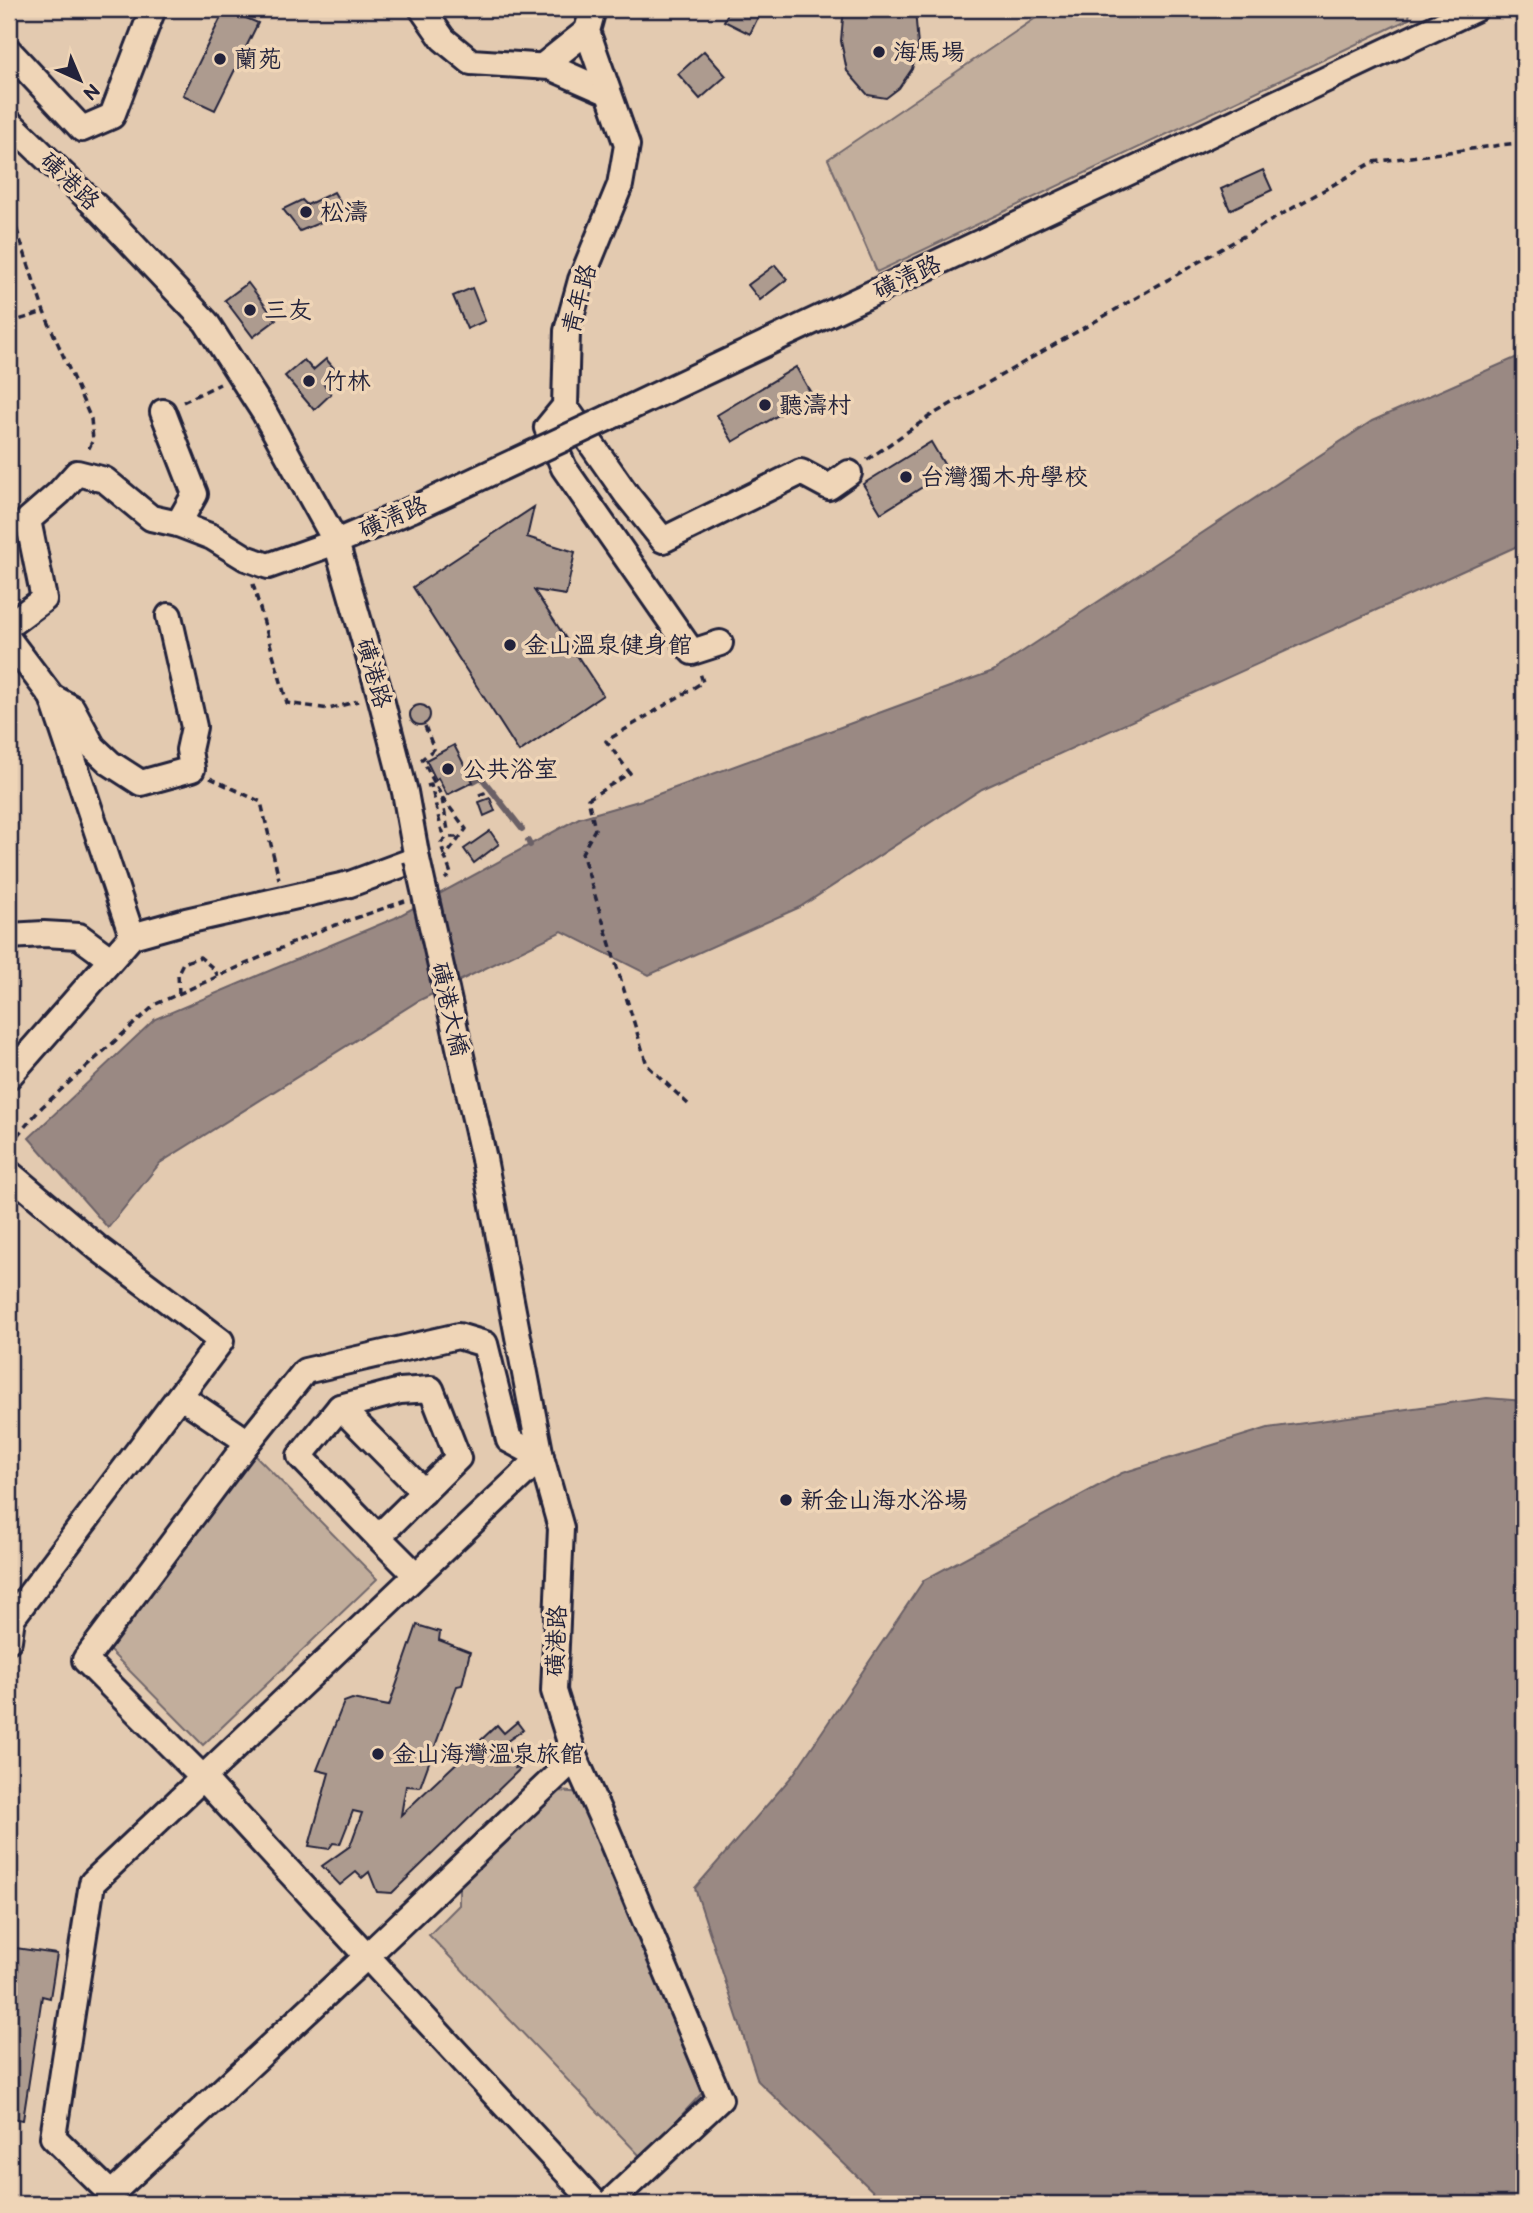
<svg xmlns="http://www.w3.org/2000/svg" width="1533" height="2213" font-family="'Balsamiq Sans','LXGW WenKai TC',sans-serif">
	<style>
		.green { fill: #c2ae9c; stroke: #72686c; stroke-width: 2 }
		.water { fill: #9a8983; stroke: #6a6066; stroke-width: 2 }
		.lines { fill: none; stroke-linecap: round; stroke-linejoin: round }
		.stream { stroke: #6a6066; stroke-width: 6 }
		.building { fill: #ad9b8f; stroke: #22223b; stroke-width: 2 }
		.minor-casing { stroke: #22223b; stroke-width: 30 }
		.path { stroke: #22223b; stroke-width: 3.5; stroke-dasharray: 7 5; stroke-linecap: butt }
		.minor { stroke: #efd5b7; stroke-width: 24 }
		.minor-bridge-casing { stroke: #22223b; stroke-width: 30; stroke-linecap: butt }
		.minor-bridge { stroke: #efd5b7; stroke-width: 24 }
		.poi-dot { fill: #22223b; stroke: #efd5b7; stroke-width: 2.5 }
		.labels { text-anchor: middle; stroke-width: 7; stroke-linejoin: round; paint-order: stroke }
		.poi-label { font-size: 24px; fill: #22223b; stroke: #efd5b7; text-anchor: start }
		.street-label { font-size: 24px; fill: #22223b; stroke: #efd5b7 }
	</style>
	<rect width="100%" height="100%" fill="#e3cab0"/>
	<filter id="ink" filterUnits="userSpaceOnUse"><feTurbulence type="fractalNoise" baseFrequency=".0143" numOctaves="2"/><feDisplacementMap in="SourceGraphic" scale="14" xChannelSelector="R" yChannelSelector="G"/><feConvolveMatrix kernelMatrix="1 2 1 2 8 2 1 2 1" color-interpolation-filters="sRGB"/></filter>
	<g filter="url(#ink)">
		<!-- green -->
		<g class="green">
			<path d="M1049 9H1410L1409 19 877 272 828 159Z"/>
			<path d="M255 1455 377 1579 203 1745 109 1650Z"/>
			<path d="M559 1791 582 1793 702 2093 642 2158 429 1935 459 1905V1885Z"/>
		</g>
		<!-- water -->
		<g class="water">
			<path d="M1524 354V543L982 789 800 907 649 975 562 931 418 1001 160 1163 108 1228 29 1138 155 1019 395 918 579 818 642 800 993 671 1372 421Z"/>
			<path d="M1487 1398 1524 1401V2204H886L758 2081 695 1888 793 1775 924 1580 1122 1473 1268 1428Z"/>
		</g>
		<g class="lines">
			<!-- stream -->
			<g class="stream">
				<path d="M474 781 481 777 522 829"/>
				<path d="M528 841 530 845"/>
			</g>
		</g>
		<!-- building -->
		<g class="building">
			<path d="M225 9 258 23 215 110 183 95Z"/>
			<path d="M730 9H762L750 34 724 21Z"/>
			<path d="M847 9H915L918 46 912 69 899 88 886 98 868 95 847 71 841 41 843 18Z"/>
			<path d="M704 51 726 76 700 99 678 74Z"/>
			<path d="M1263 170 1272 190 1230 210 1221 189Z"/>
			<path d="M334 192 342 206 321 215 324 221 300 231 283 209 302 200 307 205Z"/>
			<path d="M775 265 787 279 760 300 748 285Z"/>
			<path d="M248 283 276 320 253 337 225 300Z"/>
			<path d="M472 288 485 321 467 329 453 296Z"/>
			<path d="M326 359 338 373 324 385 331 394 314 410 285 376 304 360 313 370Z"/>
			<path d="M796 367 812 395 733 442 717 415Z"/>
			<path d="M931 442 948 471 881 513 863 484Z"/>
			<path d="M534 507 527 537 575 552 566 595 534 590 603 695 519 752 413 587Z"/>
			<circle cx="420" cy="715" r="10"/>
			<path d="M454 745 473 782 447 795 438 778 436 780 426 760Z"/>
			<path d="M490 798 495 811 484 816 479 802Z"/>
			<path d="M490 831 499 844 474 863 464 849Z"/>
			<path d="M417 1625 440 1632 439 1640 470 1652 462 1685 457 1686 420 1787 406 1786 401 1815 497 1725 504 1733 517 1722 523 1730 506 1742 515 1768 523 1766 392 1893 377 1892 369 1872 362 1878 356 1872 340 1885 322 1866 350 1846 362 1813 353 1811 340 1844 333 1843 329 1849 309 1846 329 1773 317 1770 344 1702 352 1699 389 1706Z"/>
			<path d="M9 1947 57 1954 50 1998 42 1996 23 2120 11 2118 9 2132Z"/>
		</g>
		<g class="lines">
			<defs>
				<g id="minor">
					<path d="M422 9 443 39 471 62 550 67 607 92"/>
					<path d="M593 9 587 31 627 145 620 185 581 280 567 331 565 406 547 428 564 468 692 652 720 643"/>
					<path d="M9 51 82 129 112 116 153 9"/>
					<path d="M543 66 587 31"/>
					<path d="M9 122 100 210 206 322 264 412 336 542 380 695 405 792 417 859 350 884 186 921 132 936 9 1076"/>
					<path d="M163 412 195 494 178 524"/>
					<path d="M571 415 627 495 663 540 801 472 829 487 849 473"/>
					<path d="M610 417 1475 9"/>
					<path d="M9 625 44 599 28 520 59 493 77 473 105 480 151 518 178 524 212 537 246 558 268 566 336 542 413 509"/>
					<path d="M9 640 52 697 132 936"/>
					<path d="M52 697 72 708 93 747 110 763 141 783 192 769 189 750 194 727 169 616"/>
					<path d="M9 936 44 934 79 936 110 959"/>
					<path d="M484 1159 541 1457 561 1528 554 1691 575 1758 607 1830 720 2099 608 2204"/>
					<path d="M9 1173 99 1249 221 1341 12 1618 9 1640"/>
					<path d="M180 1396 248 1442"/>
					<path d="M340 1407 424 1492"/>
					<path d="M378 1537 300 1456 340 1407 400 1391 431 1389 458 1458 378 1537 416 1575"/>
					<path d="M575 1758 367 1956 596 2204"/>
					<path d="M202 1777 85 1660 248 1442 305 1371 458 1336 485 1344 509 1440 541 1457 92 1883 53 2137 111 2194 367 1956 202 1777"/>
				</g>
			</defs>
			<!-- minor casing -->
			<use href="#minor" class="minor-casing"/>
			<!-- path -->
			<g class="path">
				<path d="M9 206 44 312 91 419 93 440 87 452"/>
				<path d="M9 323 44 312"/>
				<path d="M183 402 220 384"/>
				<path d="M867 460 930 416 1373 162 1524 142"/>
				<path d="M253 584 287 703 329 709 358 701"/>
				<path d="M425 726 434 749 422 759 442 797 466 829 445 857 451 874 445 879"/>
				<path d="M210 778 261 802 279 879"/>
				<path d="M427 786 431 785 442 832 448 830 442 799"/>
				<path d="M479 795 484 793 486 799"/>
				<path d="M444 855 441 843 447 837H459"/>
				<path d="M179 994 178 973 183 963 200 957 214 969 218 976"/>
				<path d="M688 1104 647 1065 582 853 595 829 588 799 630 773 606 741 703 682 700 673"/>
				<path d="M9 1145 42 1107 156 1004 324 929 405 901"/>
			</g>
			<!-- minor -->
			<use href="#minor" class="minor"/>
			<defs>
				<g id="minor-bridge">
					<path d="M413 509 610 417"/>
					<path d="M417 859 484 1159"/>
				</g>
			</defs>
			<!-- minor-bridge casing -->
			<use href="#minor-bridge" class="minor-bridge-casing"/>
			<!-- minor-bridge -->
			<use href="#minor-bridge" class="minor-bridge"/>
		</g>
	</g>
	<!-- markers -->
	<g class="poi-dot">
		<circle cx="879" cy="52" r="7"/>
		<circle cx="220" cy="59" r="7"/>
		<circle cx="306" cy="212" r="7"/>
		<circle cx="250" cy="310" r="7"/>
		<circle cx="309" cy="381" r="7"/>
		<circle cx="765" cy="405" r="7"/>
		<circle cx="906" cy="477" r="7"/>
		<circle cx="510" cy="645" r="7"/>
		<circle cx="448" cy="769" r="7"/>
		<circle cx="786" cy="1500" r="7"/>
		<circle cx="378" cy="1754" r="7"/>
	</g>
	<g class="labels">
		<!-- poi labels -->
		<g class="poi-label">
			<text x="893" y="60">海馬場</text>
			<text x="234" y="67">蘭苑</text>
			<text x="320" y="220">松濤</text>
			<text x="264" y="318">三友</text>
			<text x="323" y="389">竹林</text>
			<text x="779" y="413">聽濤村</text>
			<text x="920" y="485">台灣獨木舟學校</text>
			<text x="524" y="653">金山溫泉健身館</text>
			<text x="462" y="777">公共浴室</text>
			<text x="800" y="1508">新金山海水浴場</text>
			<text x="392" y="1762">金山海灣溫泉旅館</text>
		</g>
		<!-- street labels -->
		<g class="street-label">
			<text transform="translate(70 181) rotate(44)" y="8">磺港路</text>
			<text transform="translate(907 277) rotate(-25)" y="8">磺清路</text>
			<text transform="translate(579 299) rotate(-75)" y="8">青年路</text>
			<text transform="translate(393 517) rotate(-23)" y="8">磺清路</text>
			<text transform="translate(374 673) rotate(74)" y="8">磺港路</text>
			<text transform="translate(450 1009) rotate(77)" y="8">磺港大橋</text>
			<text transform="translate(556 1641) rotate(-88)" y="8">磺港路</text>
		</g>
	</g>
	<!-- margin -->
	<rect width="1533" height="2213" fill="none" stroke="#efd5b7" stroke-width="35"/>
	<rect x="18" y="18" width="1498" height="2178" fill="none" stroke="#22223b" stroke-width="2.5" filter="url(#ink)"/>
	<!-- north arrow -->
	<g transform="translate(80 80) rotate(136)" stroke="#efd5b7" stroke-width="5" paint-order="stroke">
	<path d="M0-5L12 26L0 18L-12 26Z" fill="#22223b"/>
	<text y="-10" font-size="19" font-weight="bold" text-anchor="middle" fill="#22223b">N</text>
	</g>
</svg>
